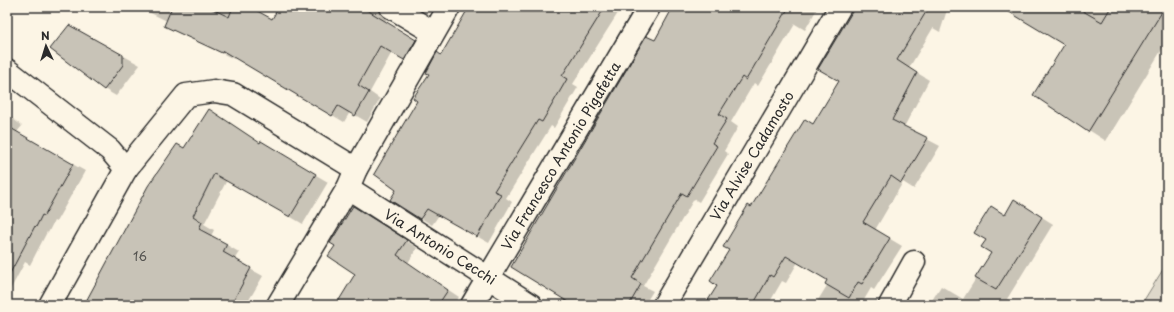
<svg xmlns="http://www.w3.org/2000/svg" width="1174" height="312" font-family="'Playpen Sans',sans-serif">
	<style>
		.green { fill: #ded8ca; stroke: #84827a }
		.shadow { fill: #0003 }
		.building { fill: #c8c3b7; stroke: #2b2b2b }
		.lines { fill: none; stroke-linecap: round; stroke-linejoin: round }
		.street-casing { stroke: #2b2b2b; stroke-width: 25 }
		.street { stroke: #fcf5e5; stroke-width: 22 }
		.labels { text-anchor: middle; stroke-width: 3.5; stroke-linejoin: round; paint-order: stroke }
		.number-label { font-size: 12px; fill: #52514e }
		.street-label { font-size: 14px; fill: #2b2b2b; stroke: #fcf5e5 }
	</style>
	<rect width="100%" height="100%" fill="#fcf5e5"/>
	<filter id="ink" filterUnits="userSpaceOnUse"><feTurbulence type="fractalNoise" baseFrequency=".025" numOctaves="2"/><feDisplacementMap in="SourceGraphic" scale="8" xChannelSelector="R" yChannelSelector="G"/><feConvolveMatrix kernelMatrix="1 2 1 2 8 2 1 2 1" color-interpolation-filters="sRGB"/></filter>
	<g filter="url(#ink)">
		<!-- green -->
		<path class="green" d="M1167 263V305H1141Z"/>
		<!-- shadow -->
		<g class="shadow">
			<path d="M138 7H248L272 21 280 7H393L385 22 427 47 416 66 392 52 370 92 380 99 367 122 350 112 344 122 235 57 234 59 177 32 165 25 167 21Z"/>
			<path d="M470 7H607L618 13 573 84 578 87 554 128 551 126 506 198 512 202 489 243 439 215 432 225 391 200 397 190 418 100 441 56Z"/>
			<path d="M673 7H818L805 30 795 24 758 86 754 83 731 122 738 127 724 151 728 154 699 202 694 199 643 286 653 291 648 299 658 305H575L655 42Z"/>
			<path d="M867 7H948L940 32 933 28 909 68 929 80 904 127 940 146 914 189 903 182 875 230 902 246 874 290 871 288 861 305H815L828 284 829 280 798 262 786 283 782 281 768 305H707L718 285 730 250 752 208 814 125 840 81Z"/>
			<path d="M1003 7H1074L1084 14 1088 7H1167V41L1106 141 1034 95 1065 45Z"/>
			<path d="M70 26 140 65 116 96 104 89Z"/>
			<path d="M7 114 22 126 16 133 85 171 56 222 54 221 48 233 47 232 30 265 25 262 7 296Z"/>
			<path d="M261 143 328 182 303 224 227 180 204 224 214 230 211 236 239 252 234 260 263 276 246 305H85L184 149Z"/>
			<path d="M1026 207 1053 224 1007 299 1018 305H929L941 286 963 299 992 253 1006 216Z"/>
			<path d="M365 214 417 248 408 263 459 297 453 305H337L357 274Z"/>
		</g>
		<!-- building -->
		<g class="building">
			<path d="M172 7H208L229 17 233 7H250L272 19 279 7H362L416 40 404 60 380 46 358 85 369 92 355 116 338 106 332 116 223 51 222 53 164 26Z"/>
			<path d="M469 7H605L562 76 567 79 542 122 538 120 494 191 501 194 477 237 427 209 420 219 390 200 396 190 374 174 417 101 413 98 429 74 426 73 437 52 441 55Z"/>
			<path d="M673 7H789L746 80 742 77 719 114 727 119 712 143 717 146 687 196 682 193 632 278 641 284 629 305H573L511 267 646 36 655 40Z"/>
			<path d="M855 7H929L897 60 917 73 892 120 928 138 901 183 891 176 863 222 890 238 862 284 858 282 849 298 825 284 827 280 786 256 773 277 770 275 753 305H705L717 286 710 281 729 250 723 247 748 205 751 207 805 119 813 124 839 81 818 69Z"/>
			<path d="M1001 7H1076L1102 22 1111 7H1165L1088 132 1033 95 1064 45Z"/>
			<path d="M69 25 123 55V65L104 90 50 49Z"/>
			<path d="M209 109 260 143 261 141 316 174 290 217 214 174 193 216 202 222 199 229 227 244 223 252 251 268 231 305H84L148 186 177 144 184 148Z"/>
			<path d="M7 126 73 164 44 216 42 215 36 227 35 226 7 279Z"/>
			<path d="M1014 199 1042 217 996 290 975 278 991 253 981 247 986 240 974 233 991 206 1005 215Z"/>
			<path d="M353 206 407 240 397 255 448 290 438 305H336L355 274 328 256 335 246 330 243Z"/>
		</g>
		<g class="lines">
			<defs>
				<g id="street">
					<path d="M391 7 433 32"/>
					<path d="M7 70 110 150 126 169"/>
					<path d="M348 188 531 305"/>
					<path d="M50 305 126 169 186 95 214 91 233 94 356 169"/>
					<path d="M278 305 348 188 356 169 449 7"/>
					<path d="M472 305 649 7"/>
					<path d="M664 305 840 7"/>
					<path d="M890 305 914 262"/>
				</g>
			</defs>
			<!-- street casing -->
			<use href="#street" class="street-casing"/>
			<!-- street -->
			<use href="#street" class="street"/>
		</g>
	</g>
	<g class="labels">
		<!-- number labels -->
		<g class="number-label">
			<text x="140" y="261">16</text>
		</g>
		<!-- street labels -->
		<g class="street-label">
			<text transform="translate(561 156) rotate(-59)" y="5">Via Francesco Antonio Pigafetta</text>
			<text transform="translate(752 156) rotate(-59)" y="5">Via Alvise Cadamosto</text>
			<text transform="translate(440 247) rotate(32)" y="5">Via Antonio Cecchi</text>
		</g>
	</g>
	<!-- margin -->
	<rect width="1174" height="312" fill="none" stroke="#fcf5e5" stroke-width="24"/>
	<rect x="12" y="12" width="1150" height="288" fill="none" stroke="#2b2b2b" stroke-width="1.5" filter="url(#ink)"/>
	<!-- north arrow -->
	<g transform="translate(46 46) rotate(356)" stroke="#fcf5e5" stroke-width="3" paint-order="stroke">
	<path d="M0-3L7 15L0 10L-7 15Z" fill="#2b2b2b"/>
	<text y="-6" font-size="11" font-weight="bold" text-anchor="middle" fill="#2b2b2b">N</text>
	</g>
</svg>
